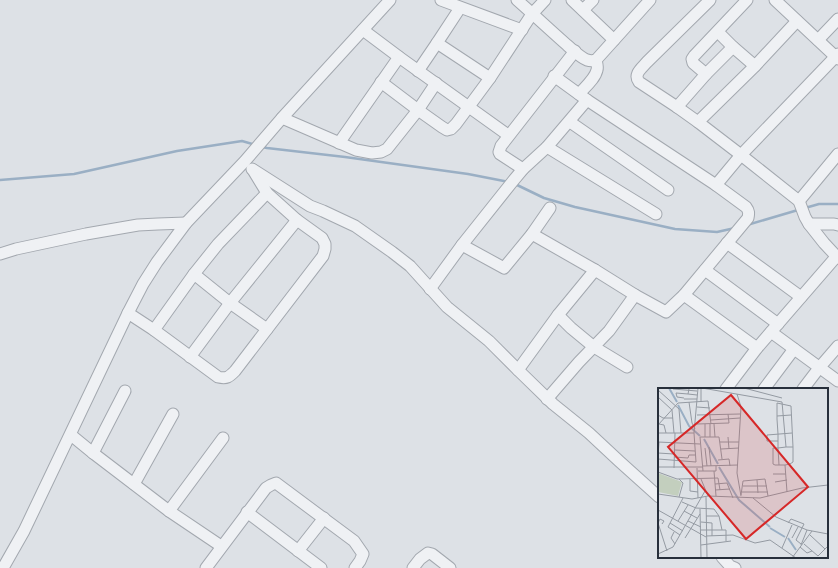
<svg xmlns="http://www.w3.org/2000/svg" width="838" height="568" font-family="'PT Sans Narrow',sans-serif">
	<style>
		.lines { fill: none; stroke-linecap: round; stroke-linejoin: round }
		.stream { stroke: #9aafc4; stroke-width: 2.5 }
		.minor-casing { stroke: #a3a8af; stroke-width: 13 }
		.minor { stroke: #eff1f4; stroke-width: 11 }
		.inset-river { fill: none; stroke: #9aafc4; stroke-width: 2 }
		.inset-road { fill: none; stroke: #949aa2; stroke-width: 1 }
		.view { fill: #d62828; fill-opacity: 0.15; stroke: #d62828; stroke-width: 2 }
		.inset-edge { fill: none; stroke: #272f3b; stroke-width: 2 }
	</style>
	<rect width="100%" height="100%" fill="#dde1e6"/>
	<g class="lines">
		<!-- stream -->
		<g class="stream">
			<path d="M262 147 267 148 345 157 468 174 509 182"/>
			<path d="M0 180 74 174 177 151 242 141 256 145"/>
			<path d="M515 184 544 198 575 207 675 229 717 232 735 228"/>
			<path d="M805 208 819 204H838"/>
			<path d="M747 225 798 210"/>
		</g>
		<defs>
			<g id="minor">
				<path d="M441 0 522 30"/>
				<path d="M517 0C534 15 550 30 567 45 573 50 580 57 587 60 590 61 593 61 596 60L650 0"/>
				<path d="M572 0 614 40"/>
				<path d="M710 0 647 62C642 68 633 74 639 82L677 107 698 122 741 155 799 201 805 217 809 224 824 243 838 258"/>
				<path d="M775 0 838 59"/>
				<path d="M583 10 593 0"/>
				<path d="M363 30 399 57 508 135"/>
				<path d="M718 32 733 47 755 66"/>
				<path d="M818 40 838 19"/>
				<path d="M437 43 490 78"/>
				<path d="M418 71 437 43 460 8"/>
				<path d="M706 74 733 47"/>
				<path d="M381 82 418 110 442 127 447 130 451 129 456 124 490 78 532 14 545 0"/>
				<path d="M579 94C585 87 595 79 597 70 598 67 597 64 596 60"/>
				<path d="M677 107 706 74 693 63 692 59 694 56 747 0"/>
				<path d="M282 118 356 150 372 153 381 152 387 149 418 110 436 83"/>
				<path d="M570 122 668 190"/>
				<path d="M698 122 755 66 797 21"/>
				<path d="M339 143 399 57"/>
				<path d="M547 147 656 214"/>
				<path d="M252 169 310 206 323 211 355 226 392 252 410 266 447 307 489 341 518 370 553 404 589 433 619 461 659 497"/>
				<path d="M523 169 500 154 499 152 501 146 575 51"/>
				<path d="M716 185 741 155 838 54"/>
				<path d="M799 201 838 154"/>
				<path d="M809 224H834L838 225"/>
				<path d="M532 234 595 270 635 295 666 312 684 295 748 218C749 213 749 211 746 207L716 185 587 100 554 76"/>
				<path d="M727 243 801 297"/>
				<path d="M462 245 504 268 532 234 550 208"/>
				<path d="M0 254 16 249 86 234 138 225 158 224 186 223"/>
				<path d="M705 270 778 324"/>
				<path d="M194 274 230 303 267 329"/>
				<path d="M430 289 462 245 513 181 523 169 547 147 587 100"/>
				<path d="M684 295 757 348"/>
				<path d="M128 313 154 330 218 377C227 379 229 377 235 371L323 256 325 249V244L322 238 297 220 267 193 253 170"/>
				<path d="M558 315 571 328 594 347 627 367"/>
				<path d="M154 330 194 274 218 244 267 193"/>
				<path d="M771 332 838 381"/>
				<path d="M190 357 230 303 297 220"/>
				<path d="M518 370 558 315 595 270"/>
				<path d="M726 389 757 348 836 257"/>
				<path d="M764 389 794 349"/>
				<path d="M803 389 819 368 838 346"/>
				<path d="M547 399 579 362 609 331 635 295"/>
				<path d="M71 435 93 453 169 511 221 546"/>
				<path d="M93 453 125 391"/>
				<path d="M134 484 173 414"/>
				<path d="M169 511 223 438"/>
				<path d="M247 512 321 568"/>
				<path d="M298 551 324 518"/>
				<path d="M722 557 730 566 735 568"/>
				<path d="M3 568 24 531 128 313 143 284 157 262 186 223 245 161 282 118 390 0"/>
				<path d="M206 568 266 488 271 485 276 483 354 541 363 554 360 561 355 568"/>
				<path d="M413 568 420 559 428 553 432 554 450 568"/>
			</g>
		</defs>
		<!-- minor casing -->
		<use href="#minor" class="minor-casing"/>
		<!-- minor -->
		<use href="#minor" class="minor"/>
	</g>
	<!-- overview -->
	<g transform="translate(658 388)">
		<rect width="170" height="170" fill="#dde1e6"/>
		<path d="M0 85 24 94 20 108 0 104Z" fill="#c3cfbe"/>
		<path class="inset-river" d="M11 0 19 14M20 17 31 38 42 48M46 51 60 76M61 79 81 112 112 139M112 140 127 149M130 150 138 162"/>
		<path class="inset-road" d="M44 0 124 14 128 59M86 0 124 10M15 1 39 3M31 1 30 6 39 7M0 2 21 21 23 45M79 6 83 19 79 85 83 108M0 9 14 22 16 45M26 10 19 9 18 5 30 6M26 11H39M31 14 34 35 37 41M43 14V0M39 19 52 20M0 27 5 30H15M39 27 82 26M119 28 133 27M53 32 82 30M1 36 6 37 8 45M39 36 71 35 70 26M47 36V49M52 36V49M56 36 57 49M0 37 20 15 50 13 53 36M0 45H36M70 49 71 61M120 53H109V47L134 45M0 54 42 56M62 54H81M51 59 53 78M47 60 49 78M63 61 81 60M17 62 37 63M0 65 16 66M0 68 1 54M16 69 30 70 31 67H37M0 71 38 74 36 45 40 0M60 72 71 71 72 78M121 77 120 60V46L119 31V15L133 18 135 59V74L132 76 127 77H117L115 76V60H120L128 59H135M127 77 129 104M45 78 80 77M0 79H45M16 80 17 45M39 80 40 110M40 83H58V78M45 83 42 49H61L64 71M56 83 58 108M0 84 19 91 60 90 62 102M115 86H128M21 91 25 95 21 109M32 91V103L40 104M43 91 50 108M99 92 100 105M117 94 129 92M57 96 69 95 75 110M85 98H109M57 102 72 101M84 104H110M0 106 34 111 50 108 102 110 144 100 170 97M83 107 85 93 107 91 110 108M48 109 49 170M95 110 118 129 149 142 170 146M24 114 38 120 56 121 61 128M42 121 43 170M0 122 48 149M26 123 39 130M48 128H61L64 142M20 133 30 117M30 133 43 139M43 134 54 135V148M0 135 9 163M0 135 2 131 6 133 4 136M12 135 25 143M130 135 133 131 146 136 138 152 143 156M43 142H68V153M16 144 13 150 17 156M22 147 10 139 25 110M152 147 167 161M48 148 75 147 97 155 112 152 138 170M27 150 42 126M134 150 140 139M146 156 160 168 170 158M43 157 73 153M143 157 149 142M142 159 149 165 154 163M124 160 134 137M0 166 15 159 47 103M134 170 154 143"/>
		<path class="view" d="M73 7 150 99 88 151 10 59Z"/>
		<rect width="170" height="170" class="inset-edge"/>
	</g>
</svg>
